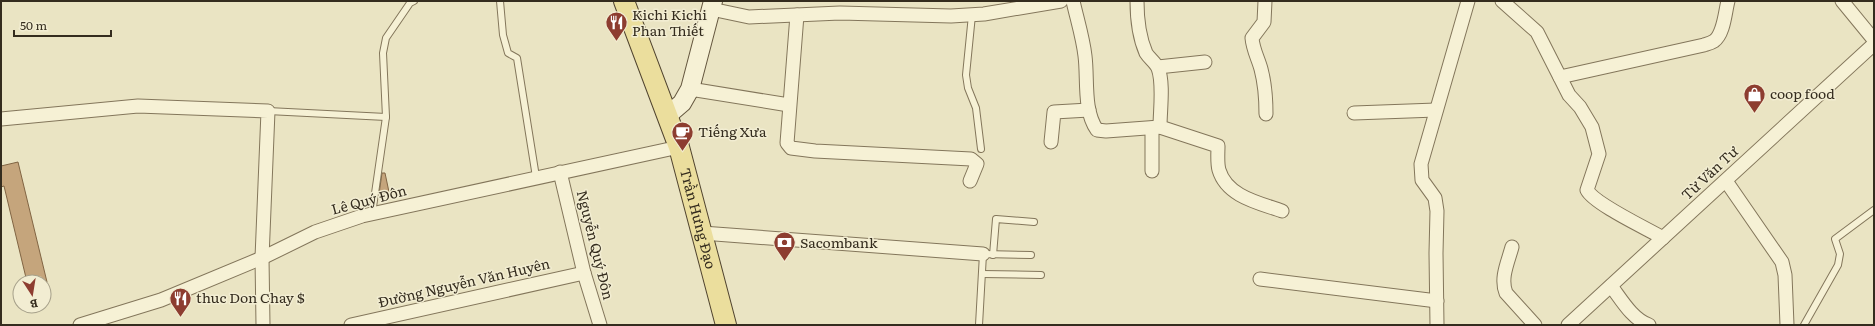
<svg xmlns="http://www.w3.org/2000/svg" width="1875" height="326" font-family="Literata,serif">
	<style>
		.building { fill: #c5a57c; stroke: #806443 }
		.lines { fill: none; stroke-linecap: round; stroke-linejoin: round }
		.lane-casing { stroke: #83765b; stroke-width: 8 }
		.street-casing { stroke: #83765b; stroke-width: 15 }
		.secondary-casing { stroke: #65573f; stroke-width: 20 }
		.primary-casing { stroke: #51442f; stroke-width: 22 }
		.lane { stroke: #f6f1d5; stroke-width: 6 }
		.street { stroke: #f6f1d5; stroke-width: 13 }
		.secondary { stroke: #f6f1d5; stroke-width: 18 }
		.primary { stroke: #ebde9d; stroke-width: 20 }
		.labels { text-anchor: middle; stroke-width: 3; stroke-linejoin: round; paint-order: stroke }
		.poi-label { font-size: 14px; fill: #342c1e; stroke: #f2edd2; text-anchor: start }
		.street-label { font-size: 14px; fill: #342c1e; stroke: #f2edd2 }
	</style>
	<rect width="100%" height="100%" fill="#eae4c3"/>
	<!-- building -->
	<g class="building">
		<path d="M18 162 47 282H27L4 186 1 187V166Z"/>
		<path d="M382 173H385L389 192 379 194Z"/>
	</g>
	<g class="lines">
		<defs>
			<g id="lane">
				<path d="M500 1 503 35 508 53 517 58 536 177"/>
				<path d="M972 15 966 75 968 88 976 108 981 149"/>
				<path d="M268 111 386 117"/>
				<path d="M372 214 386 117 383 53 386 38 410 3 414 1"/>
				<path d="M993 255 996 219 1034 222"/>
				<path d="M982 274 1041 275"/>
				<path d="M979 325 983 254 1031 255"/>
				<path d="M1804 325 1838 265 1840 254 1835 239 1874 210"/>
			</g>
			<g id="street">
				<path d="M1073 1C1077 19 1083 38 1085 56 1088 79 1083 110 1097 130L1106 131 1160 127"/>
				<path d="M1137 1C1137 18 1139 37 1146 53 1149 58 1155 62 1158 68 1164 83 1160 110 1160 127L1218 146C1218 153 1217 163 1219 170 1227 197 1260 203 1282 211"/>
				<path d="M1265 1 1264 22 1252 38C1253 50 1258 58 1261 69 1265 84 1266 99 1266 114"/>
				<path d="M1502 1 1537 32 1569 95 1580 107 1592 127 1599 154 1587 190C1594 204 1648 229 1663 238"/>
				<path d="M1842 1 1874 40"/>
				<path d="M711 9 749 17 840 13 951 16 984 14 1061 1"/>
				<path d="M797 15 787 143 791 148 815 151 971 159 977 164 970 181"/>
				<path d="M1158 67 1205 62"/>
				<path d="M1560 77 1704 45C1707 44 1711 43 1714 41 1724 34 1725 12 1728 1"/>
				<path d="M690 89 789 105"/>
				<path d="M1354 113 1436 110"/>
				<path d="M1 119 138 106 268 111 262 258 263 325"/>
				<path d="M1152 128V171"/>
				<path d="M1051 142 1054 112 1089 110"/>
				<path d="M560 172 584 273 600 325"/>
				<path d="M1726 181 1782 262 1785 275 1787 325"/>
				<path d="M702 233 983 254"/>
				<path d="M1512 247C1508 262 1500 278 1506 293L1535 325"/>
				<path d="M1260 279 1437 301"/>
				<path d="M1611 286C1621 299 1632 319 1649 325"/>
				<path d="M80 325 161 300 262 258 315 232 362 216 679 147"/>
				<path d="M351 325 584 273"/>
				<path d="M1437 325 1436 253 1437 211 1435 198 1422 180 1421 164 1468 1"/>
				<path d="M1568 325 1874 44"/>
			</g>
			<path id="secondary" d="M668 115 682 103 690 89 713 1"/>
			<g id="primary">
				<path id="s1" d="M624 1 679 147 726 325"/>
			</g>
		</defs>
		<!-- lane casing -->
		<use href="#lane" class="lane-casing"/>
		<!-- street casing -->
		<use href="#street" class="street-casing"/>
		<!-- secondary casing -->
		<use href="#secondary" class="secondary-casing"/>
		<!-- primary casing -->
		<use href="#primary" class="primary-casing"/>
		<!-- lane -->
		<use href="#lane" class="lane"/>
		<!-- street -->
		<use href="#street" class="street"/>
		<!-- secondary -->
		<use href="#secondary" class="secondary"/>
		<!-- primary -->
		<use href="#primary" class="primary"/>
	</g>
	<!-- icons -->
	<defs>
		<symbol id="restaurant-pin" viewBox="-11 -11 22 30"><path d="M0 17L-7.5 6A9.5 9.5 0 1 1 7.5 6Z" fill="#8d3d30" stroke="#f2edd2"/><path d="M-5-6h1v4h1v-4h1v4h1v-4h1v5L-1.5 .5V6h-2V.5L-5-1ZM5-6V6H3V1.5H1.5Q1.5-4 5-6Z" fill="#fff"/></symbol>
		<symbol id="shop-pin" viewBox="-11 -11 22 30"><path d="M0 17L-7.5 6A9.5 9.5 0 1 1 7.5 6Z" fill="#8d3d30" stroke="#f2edd2"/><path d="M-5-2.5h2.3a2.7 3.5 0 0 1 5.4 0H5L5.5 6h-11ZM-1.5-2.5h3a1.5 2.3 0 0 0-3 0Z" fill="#fff"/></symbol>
		<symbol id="cafe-pin" viewBox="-11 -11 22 30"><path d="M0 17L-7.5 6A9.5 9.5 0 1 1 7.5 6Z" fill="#8d3d30" stroke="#f2edd2"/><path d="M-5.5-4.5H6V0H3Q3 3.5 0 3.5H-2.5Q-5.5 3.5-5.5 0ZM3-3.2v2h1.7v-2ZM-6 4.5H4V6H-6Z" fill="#fff"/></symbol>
		<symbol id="bank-pin" viewBox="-11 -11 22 30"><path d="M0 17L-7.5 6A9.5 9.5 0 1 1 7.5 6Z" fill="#8d3d30" stroke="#f2edd2"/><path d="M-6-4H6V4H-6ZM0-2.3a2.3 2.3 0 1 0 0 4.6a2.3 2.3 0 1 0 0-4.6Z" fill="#fff"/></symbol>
	</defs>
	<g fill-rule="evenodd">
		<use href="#restaurant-pin" x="604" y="10" width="25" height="34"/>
		<use href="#shop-pin" x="1742" y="82" width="25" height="34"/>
		<use href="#cafe-pin" x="670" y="120" width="25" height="34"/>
		<use href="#bank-pin" x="772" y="230" width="25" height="34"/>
		<use href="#restaurant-pin" x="168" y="286" width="25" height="34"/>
	</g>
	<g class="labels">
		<!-- poi labels -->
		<g class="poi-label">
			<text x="632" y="20">Kichi Kichi<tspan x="632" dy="16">Phan Thiết</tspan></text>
			<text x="1770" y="99">coop food</text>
			<text x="698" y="137">Tiếng Xưa</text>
			<text x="800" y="248">Sacombank</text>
			<text x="196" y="303">thuc Don Chay $</text>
		</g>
		<!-- street labels -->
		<g class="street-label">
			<text transform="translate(1710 173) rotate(-43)" y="5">Từ Văn Tư</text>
			<text transform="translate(369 200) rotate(-15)" y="5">Lê Quý Đôn</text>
			<text dy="5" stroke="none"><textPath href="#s1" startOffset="230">Trần Hưng Đạo</textPath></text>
			<text transform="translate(595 245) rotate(76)" y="5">Nguyễn Quý Đôn</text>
			<text transform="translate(464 283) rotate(-13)" y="5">Đường Nguyễn Văn Huyên</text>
		</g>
	</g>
	<!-- border -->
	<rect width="1875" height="326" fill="none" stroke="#342c1e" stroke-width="4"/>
	<!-- north arrow -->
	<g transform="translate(32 294) rotate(168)"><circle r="19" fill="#f2edd2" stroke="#a6a08a"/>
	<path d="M0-3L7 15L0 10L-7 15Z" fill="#8d3d30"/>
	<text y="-6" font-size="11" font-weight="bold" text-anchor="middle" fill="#342c1e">B</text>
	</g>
	<!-- scale -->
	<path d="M14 30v6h97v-6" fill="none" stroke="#342c1e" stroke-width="2"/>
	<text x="20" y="30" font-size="12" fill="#342c1e" stroke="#f2edd2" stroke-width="3" paint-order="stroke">50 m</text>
</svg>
